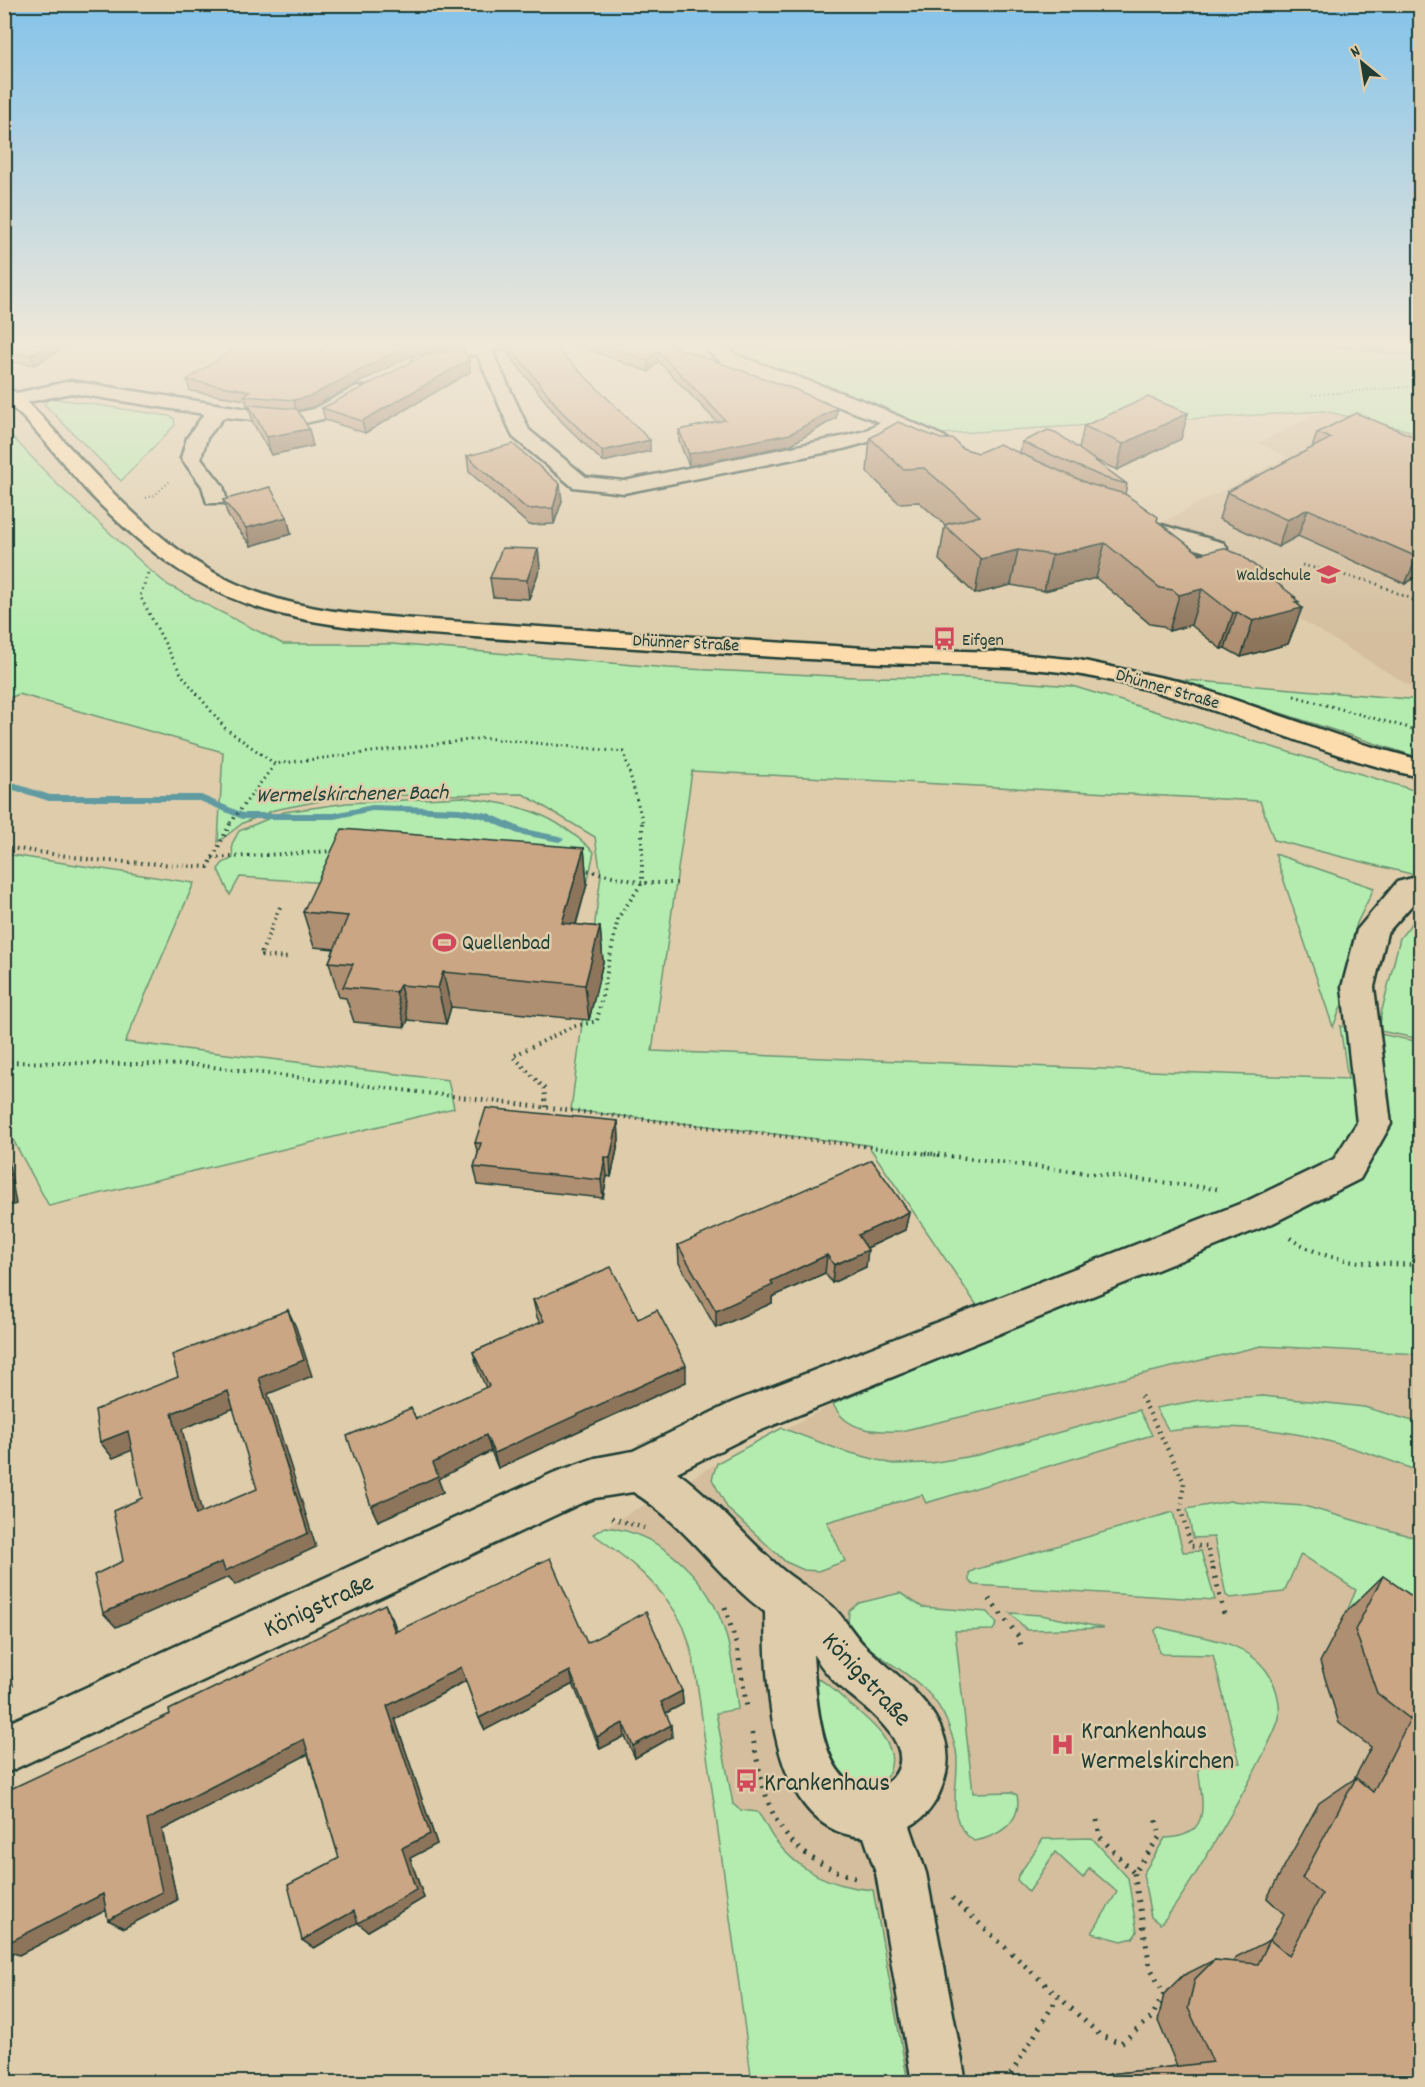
<svg xmlns="http://www.w3.org/2000/svg" width="1425" height="2087" font-family="Dekko,sans-serif">
	<style>
		.built { fill: #d4be9d }
		.green { fill: #b4ecaf; stroke: #6a9472; stroke-width: 1.5 }
		.lines { fill: none; stroke-linecap: round; stroke-linejoin: round }
		.stream { fill: #609ba2; fill-rule: evenodd }
		.minor-casing { stroke: #1f3d34; stroke-width: 5 }
		.major-casing { stroke: #1f3d34; stroke-width: 5 }
		.path-far4 { stroke: #1f3d34; stroke-width: 2; stroke-dasharray: 1 3; stroke-linecap: butt }
		.path-far3 { stroke: #1f3d34; stroke-width: 3; stroke-dasharray: 1.5 4; stroke-linecap: butt }
		.path-far2 { stroke: #1f3d34; stroke-width: 4; stroke-dasharray: 1.5 4.5; stroke-linecap: butt }
		.path-far1 { stroke: #1f3d34; stroke-width: 4.5; stroke-dasharray: 1.5 5; stroke-linecap: butt }
		.path { stroke: #1f3d34; stroke-width: 5; stroke-dasharray: 2 7; stroke-linecap: butt }
		.minor { fill: #deccaa; fill-rule: evenodd }
		.major { fill: #fcdcac; fill-rule: evenodd }
		.wall { fill: #ae8f72; stroke: #1f3d34; stroke-width: 1.5 }
		.shaded-wall { fill: #8d745c; stroke: #1f3d34; stroke-width: 1.5 }
		.building { fill: #caa684; stroke: #1f3d34; stroke-width: 1.5; fill-rule: evenodd }
		.labels { text-anchor: middle; stroke-width: 5; stroke-linejoin: round; paint-order: stroke }
		.far-poi-label { font-size: 18px; fill: #1f3d34; stroke: #deccaa; text-anchor: end }
		.far-street-label { font-size: 18px; fill: #1f3d34; stroke: #deccaa }
		.poi-label { font-size: 21px; fill: #1f3d34; stroke: #deccaa; text-anchor: start }
		.water-label { font-size: 22px; font-style: italic; fill: #24453d; stroke: #deccaa }
		.near-street-label { font-size: 26px; fill: #1f3d34; stroke: #deccaa }
		.near-poi-label { font-size: 26px; fill: #1f3d34; stroke: #deccaa; text-anchor: start }
	</style>
	<rect width="100%" height="100%" fill="#deccaa"/>
	<filter id="ink" filterUnits="userSpaceOnUse"><feTurbulence type="fractalNoise" baseFrequency=".0167" numOctaves="2"/><feDisplacementMap in="SourceGraphic" scale="12" xChannelSelector="R" yChannelSelector="G"/><feConvolveMatrix kernelMatrix="1 2 1 2 8 2 1 2 1" color-interpolation-filters="sRGB"/></filter>
	<g filter="url(#ink)">
		<!-- built -->
		<g class="built">
			<path d="M1324 411 1420 433V692L1264 597 1212 551 1163 522 1287 457 1258 443Z"/>
			<path d="M1261 1346 1420 1354V2082H752L716 1816 694 1671 683 1626 672 1607 651 1584 619 1552 593 1534 774 1431 787 1428 833 1404 837 1413 870 1430 901 1431Z"/>
		</g>
		<!-- green -->
		<g class="green">
			<path d="M860 344H1420V433L1324 411 941 434 866 402 732 354 733 350C761 338 785 355 813 353 829 351 844 346 860 344Z"/>
			<path d="M51 398 169 416 174 418 175 425 121 481 44 404Z"/>
			<path d="M4 428 57 484 151 571 168 585 283 644H392L668 668 854 677 965 678 1072 686 1420 792V871L1411 874 1274 840 1260 801 692 771 652 1051 1348 1079 1340 1026 1420 1042V1354L1261 1346 901 1431C874 1432 846 1431 833 1404L997 1335 868 1145 571 1110 601 875 595 837 523 794 345 796 274 810 243 823 218 842 223 752 19 694 5 700Z"/>
			<path d="M1175 679 1420 700V758Z"/>
			<path d="M463 797C520 806 551 810 594 852L587 884H343L240 877 230 895 218 869 223 863 233 858 232 844 239 831 284 812 347 803Z"/>
			<path d="M5 854 194 883 125 1042 448 1080 454 1108 49 1206 5 1125Z"/>
			<path d="M1275 854 1374 888 1357 923 1349 954 1345 997 1333 1027Z"/>
			<path d="M1420 913V1039L1380 1031 1381 1014 1400 938Z"/>
			<path d="M1263 1396 1364 1407 1420 1423V1472C1337 1439 1260 1418 1169 1431L1156 1408 1199 1400Z"/>
			<path d="M1139 1410 1152 1435 926 1503 922 1495 827 1522 845 1561 818 1571 804 1570 786 1562 728 1509 712 1479 717 1463 782 1428 843 1451 893 1464 931 1463 978 1455Z"/>
			<path d="M1230 1501 1304 1506 1413 1537 1420 1542V1662L1347 1611 1356 1590 1301 1554 1284 1592 1230 1598 1226 1595 1214 1537 1193 1538 1187 1509Z"/>
			<path d="M1173 1512 1183 1552 1201 1551 1215 1600 974 1585 969 1581V1573L974 1570Z"/>
			<path d="M605 1527C663 1533 711 1581 726 1635 733 1659 735 1685 738 1709L716 1713 733 1804 740 1810 757 1812C765 1820 768 1832 775 1840 800 1873 833 1887 873 1890L908 2082H752C737 1971 723 1860 706 1749 701 1716 696 1651 682 1624 664 1587 626 1557 593 1534Z"/>
			<path d="M900 1593 922 1607 988 1612 997 1624 993 1630 955 1631 973 1793 1012 1792 1017 1795C1023 1822 998 1837 974 1841 941 1818 962 1782 956 1750 954 1742 951 1732 948 1724 926 1669 869 1663 848 1623L849 1611 859 1603Z"/>
			<path d="M1010 1613 1041 1615 1104 1628 1027 1630Z"/>
			<path d="M1159 1627C1196 1638 1241 1637 1266 1670 1276 1684 1281 1702 1279 1718 1274 1743 1180 1908 1160 1924L1151 1917 1143 1874 1165 1838C1215 1837 1201 1799 1198 1766L1240 1763 1213 1655 1162 1654 1159 1652 1155 1630Z"/>
			<path d="M816 1678C826 1681 837 1693 845 1700 864 1717 904 1744 888 1774 882 1786 875 1790 863 1792L835 1775 821 1730 813 1680Z"/>
			<path d="M1092 1838 1128 1878 1137 1932 1133 1938 1122 1941 1092 1933 1117 1892 1089 1868 1083 1878 1055 1852 1029 1892 1017 1880 1018 1876 1043 1839Z"/>
		</g>
		<g class="lines">
			<!-- stream -->
			<g class="stream">
				<path d="M1302 344H1327L1420 354V358Z"/>
				<path d="M4 780 50 795H201L243 813H334L372 805 459 808 488 813 524 829 559 836 564 839 559 842 518 834 482 818 459 814 372 811 334 819H242L200 801H49L4 787Z"/>
			</g>
			<defs>
				<g id="minor">
					<path d="M472 344H507L504 348 492 351 529 430 586 477 624 481 841 437 865 431 880 422 722 363 709 352 706 344H724L736 355 867 402 945 437 948 441 945 445 938 447 897 430 879 439 843 449 624 493 573 487 513 437 477 354 421 367 412 361 414 357Z"/>
					<path d="M71 381 247 409 296 413 314 409 355 387H369L372 391 327 418 296 425 224 417 207 438 201 458 223 486 226 498 223 503H207L202 486 181 458 187 438 204 414 71 393 14 405 4 399 7 395Z"/>
					<path d="M1134 517 1224 543 1227 548 1224 553 1216 555 1126 529 1123 524 1126 519Z"/>
					<path d="M1420 876V896L1387 933 1374 987 1391 1124 1360 1179 1273 1223 759 1431 677 1472C714 1499 743 1535 777 1565 794 1581 815 1591 832 1606 845 1618 853 1635 867 1648 906 1684 968 1725 941 1789 935 1805 926 1817 910 1826L926 1873 966 2082H912L876 1873 864 1837C768 1832 766 1682 765 1612 717 1577 685 1523 633 1492L595 1498 579 1504 4 1774V1725L553 1473 595 1458 633 1451 733 1402 1247 1201 1334 1159 1357 1123 1342 987 1357 930 1397 882ZM813 1654C820 1665 827 1674 836 1683 861 1705 933 1752 883 1786 819 1804 816 1695 813 1654Z"/>
				</g>
				<path id="major" d="M4 387 21 395C94 471 161 561 265 595 308 610 355 614 400 618L865 648 997 652 1079 660 1182 682 1366 745 1420 760V777C1305 753 1199 694 1082 675 1009 663 936 666 863 662 709 654 554 642 400 632 258 620 188 596 88 492 64 466 32 421 4 401Z"/>
			</defs>
			<!-- minor casing -->
			<use href="#minor" class="minor-casing"/>
			<!-- major casing -->
			<use href="#major" class="major-casing"/>
			<!-- path-far4 -->
			<g class="path-far4">
				<path d="M1312 395 1420 386"/>
				<path d="M146 498 155 495 171 480"/>
			</g>
			<!-- path-far3 -->
			<g class="path-far3">
				<path d="M1302 565 1372 582 1420 603"/>
				<path d="M148 573 140 596 181 674 225 728 275 764 485 738 624 752 643 823"/>
				<path d="M1294 696 1420 731"/>
				<path d="M230 823 275 764"/>
			</g>
			<!-- path-far2 -->
			<g class="path-far2">
				<path d="M4 847 94 860 208 867 231 822"/>
				<path d="M212 858 335 851"/>
				<path d="M582 869 642 883V822"/>
				<path d="M280 907 260 956 290 958"/>
				<path d="M4 1062 196 1065 937 1155"/>
				<path d="M546 1107 544 1088 513 1056 572 1027 597 1021 618 918 642 883H680"/>
			</g>
			<!-- path-far1 -->
			<g class="path-far1">
				<path d="M925 1153 1217 1189"/>
				<path d="M1290 1238C1329 1265 1375 1263 1420 1265"/>
				<path d="M1141 1396 1184 1482 1181 1510 1191 1546H1207L1213 1570"/>
				<path d="M612 1518 644 1528"/>
			</g>
			<!-- path -->
			<g class="path">
				<path d="M1213 1568 1225 1618"/>
				<path d="M989 1599 1019 1637 1021 1646"/>
				<path d="M725 1607 737 1647 747 1708"/>
				<path d="M752 1733C766 1810 775 1851 855 1878"/>
				<path d="M1097 1820 1100 1837 1134 1873 1160 1836 1156 1819"/>
				<path d="M952 1898 1101 2036 1121 2043 1151 2018 1164 1994 1150 1967 1134 1873"/>
				<path d="M1006 2082 1058 1997"/>
			</g>
			<!-- minor -->
			<use href="#minor" class="minor"/>
			<!-- major -->
			<use href="#major" class="major"/>
		</g>
		<!-- wall -->
		<g class="wall">
			<path d="M4 344H69L35 365 4 361Z"/>
			<path d="M329 344H457V345L408 357 313 407 298 410 313 446 271 455 253 423 249 407H247L246 400 190 391 187 380 319 352Z"/>
			<path d="M505 344H552L650 451 603 462 562 422 505 350Z"/>
			<path d="M574 344H674L672 346 837 408 836 418 790 445 689 466 679 441V430L717 422 658 361 649 372Z"/>
			<path d="M469 360 470 372 365 433 325 420 322 408Z"/>
			<path d="M1188 413 1181 439 1117 470 1091 458 1127 484 1125 494 1157 521 1200 554 1295 598 1298 604 1302 608 1288 644 1241 657 1225 648 1221 649 1191 625 1169 631 1162 626 1150 624 1096 578 1044 591 1011 585 975 594 939 560 945 525 919 502 899 503 867 472 870 438 962 448 978 453H1020L1022 442 1079 449 1084 426Z"/>
			<path d="M1317 433 1420 439V574L1405 584 1298 536 1278 547 1219 519 1227 492 1312 448Z"/>
			<path d="M467 456 562 501 554 524 529 525 469 472Z"/>
			<path d="M223 500 287 517 291 534 251 546 228 516Z"/>
			<path d="M538 549 540 568 529 599 493 597 490 578Z"/>
			<path d="M584 848 587 884 576 925 600 927 603 962 589 1020 451 1007 446 1024 408 1020 405 1027 354 1022 346 998 339 997 329 962 334 949 314 947 303 912Z"/>
			<path d="M618 1121 619 1140 611 1177 607 1176 603 1198 478 1185 474 1167 478 1154 475 1143Z"/>
			<path d="M909 1212 905 1230 867 1248 866 1267 832 1283 825 1273 772 1297V1303L716 1328 679 1263 678 1245Z"/>
			<path d="M533 1300 638 1319 686 1382 498 1468 491 1451 438 1479 443 1492 378 1521 371 1506 416 1419 486 1388 478 1369 473 1352 540 1323 537 1317Z"/>
			<path d="M1383 1576 1420 1602 1411 2082H1086L1110 2074 1177 2066 1158 2021 1164 1994 1182 1976 1214 1960 1233 1962 1236 1957 1270 1940 1284 1914 1267 1898 1319 1803 1354 1779 1371 1747 1339 1723 1320 1662 1347 1611Z"/>
			<path d="M392 1618 397 1631 587 1643 682 1691 683 1704 666 1713 672 1737 635 1758 625 1736 600 1749 573 1684 485 1730 479 1718 466 1681 395 1719 437 1844 410 1858 424 1898 368 1931 358 1922 314 1948 302 1940 339 1858 308 1754 162 1830 177 1900 124 1928 108 1920 106 1910 19 1955 7 1950 4 1952V1792Z"/>
		</g>
		<!-- shaded-wall -->
		<g class="shaded-wall">
			<path d="M50 344H69L35 365 31 355Z"/>
			<path d="M415 344H457V345L408 357 313 407 296 411 294 400 406 346Z"/>
			<path d="M658 351V361L649 372 648 361Z"/>
			<path d="M469 360 470 372 365 433 362 421Z"/>
			<path d="M837 408 836 418 790 445 689 466V454Z"/>
			<path d="M1188 413 1181 439 1117 470 1123 444Z"/>
			<path d="M309 429 313 446 271 455 267 437Z"/>
			<path d="M650 440V451L603 462 602 451Z"/>
			<path d="M560 484 562 501 554 524 553 508Z"/>
			<path d="M1308 509 1298 536 1278 547 1287 520Z"/>
			<path d="M287 517 291 534 251 546 246 528Z"/>
			<path d="M1105 543 1096 578 1044 591 1052 555Z"/>
			<path d="M538 549 540 568 529 599 527 580Z"/>
			<path d="M1018 550 1011 585 975 594 981 559Z"/>
			<path d="M1420 554V574L1405 584 1417 557Z"/>
			<path d="M1202 589 1191 625 1169 631 1179 595Z"/>
			<path d="M1293 597H1295L1290 611 1295 602H1299L1296 609 1302 608 1288 644 1241 657 1253 621Z"/>
			<path d="M1237 612 1225 648 1221 649 1233 613Z"/>
			<path d="M584 848 587 884 566 959 562 923Z"/>
			<path d="M600 927 603 962 589 1020 585 985Z"/>
			<path d="M443 972 451 1007 446 1024 438 988Z"/>
			<path d="M400 985 408 1020 405 1027 396 992Z"/>
			<path d="M618 1121 619 1140 611 1177 610 1158Z"/>
			<path d="M4 1134 16 1204 4 1208Z"/>
			<path d="M605 1157 607 1176 603 1198 601 1180Z"/>
			<path d="M909 1212 905 1230 856 1253 858 1235Z"/>
			<path d="M868 1250 866 1267 832 1283 834 1265Z"/>
			<path d="M827 1255 825 1273 772 1297V1303L716 1328V1311L771 1281Z"/>
			<path d="M288 1310 296 1327 312 1376 268 1394 316 1547 235 1585 229 1577 116 1627 103 1613 222 1562 308 1533 259 1378Z"/>
			<path d="M686 1365V1382L498 1468 494 1453Z"/>
			<path d="M228 1391 237 1407 182 1429 206 1530 196 1515 172 1413Z"/>
			<path d="M128 1431 140 1447 113 1458 100 1442Z"/>
			<path d="M486 1435 491 1451 438 1479 443 1492 378 1521 371 1506 433 1463Z"/>
			<path d="M385 1604 392 1618 402 1646 395 1632Z"/>
			<path d="M4 1628 13 1686 4 1690Z"/>
			<path d="M461 1667 467 1680 395 1719 437 1844 410 1858 424 1898 368 1931 358 1923 402 1848 387 1706Z"/>
			<path d="M570 1671 573 1684 485 1730 479 1718Z"/>
			<path d="M682 1691 683 1704 662 1715 661 1702Z"/>
			<path d="M623 1723 625 1736 600 1749 597 1737Z"/>
			<path d="M671 1725 672 1737 635 1758 633 1746Z"/>
			<path d="M304 1739 314 1751 162 1830 177 1900 124 1928 108 1920 147 1820Z"/>
			<path d="M103 1894 120 1903 19 1955 7 1950 4 1952V1940Z"/>
			<path d="M354 1911 364 1919 314 1948 302 1940Z"/>
		</g>
		<!-- building -->
		<g class="building">
			<path d="M4 344H50L31 355 4 352Z"/>
			<path d="M241 344H271L319 352 329 344H415L406 346 311 396 294 400 244 396 250 391 187 380Z"/>
			<path d="M508 344H552L650 440 602 451 561 411Z"/>
			<path d="M602 344H666L794 389 837 408 790 434 689 454 679 430 725 420 658 351 648 361Z"/>
			<path d="M462 348 469 360 362 421 322 408 421 357Z"/>
			<path d="M1148 397 1188 413 1123 444 1084 426Z"/>
			<path d="M249 405 297 409 309 429 267 437Z"/>
			<path d="M1356 413 1420 439V554L1417 557 1308 509 1287 520 1227 492 1331 438 1317 433Z"/>
			<path d="M898 422 941 439H953L962 448 978 453 999 444 1089 484 1125 494 1158 517 1157 521 1200 554 1223 548 1241 555 1295 597H1293L1299 602H1295L1302 608 1253 621 1237 612 1233 613 1202 589 1179 595 1173 590 1160 588 1105 543 1052 555 1018 550 981 559 944 525 980 516 924 468 903 469 870 438Z"/>
			<path d="M1048 430 1057 433 1127 484 1105 478 1022 442Z"/>
			<path d="M513 444 560 484 553 508 527 509 467 456Z"/>
			<path d="M270 487 287 517 246 528 223 500Z"/>
			<path d="M502 548 538 549 527 580 490 578Z"/>
			<path d="M342 829 584 848 562 923 600 927 585 985 443 972 438 988 400 985 396 992 343 987 353 964 329 962 348 916 303 912Z"/>
			<path d="M486 1108 618 1121 610 1158 605 1157 601 1180 474 1167 481 1143H475Z"/>
			<path d="M872 1160 909 1212 858 1235 868 1250 834 1265 827 1255 771 1281 773 1285 716 1311 678 1245Z"/>
			<path d="M611 1267 638 1319 657 1310 686 1365 494 1453 486 1435 433 1463 438 1476 371 1506 347 1436 411 1408 416 1419 489 1386 473 1352 544 1321 533 1300Z"/>
			<path d="M288 1310 304 1360 259 1378 308 1533 225 1571 222 1562 103 1613 94 1575 123 1561 113 1511 142 1498 128 1431 100 1442 95 1410 178 1377 172 1355ZM228 1391 257 1489 196 1515 172 1413Z"/>
			<path d="M550 1558 587 1643 646 1612 682 1691 661 1702 671 1725 633 1746 623 1723 597 1737 570 1671 479 1718 461 1667 387 1706 430 1834 402 1848 416 1890 358 1923 354 1911 302 1940 288 1885 339 1858 304 1739 147 1820 162 1892 108 1920 103 1894 4 1945V1792L170 1714 169 1710 385 1604 395 1632Z"/>
			<path d="M1383 1576 1420 1602V2062L1411 2082H1105L1110 2074 1213 2062 1188 2008 1195 1979 1214 1960 1258 1964 1270 1940 1289 1956 1322 1894 1302 1878 1356 1778 1373 1792 1410 1719 1377 1693 1355 1630Z"/>
		</g>
	</g>
	<!-- sky -->
	<linearGradient id="sky" x2="0" y2="1"><stop stop-color="#83c3ea"/><stop offset="0.54" stop-color="#f0e8d9"/><stop offset="1" stop-color="#f0e8d9" stop-opacity="0"/></linearGradient>
	<rect width="1425" height="637" fill="url(#sky)"/>
	<!-- icons -->
	<defs>
		<symbol id="school-bare" viewBox="-9 -9 18 18"><path d="M0-5L7-2L0 1L-7-2ZM-4 1L0 2.5L4 1V4Q0 6-4 4Z" fill="#d1495b" stroke="#deccaa" stroke-width="2.5" paint-order="stroke"/></symbol>
		<symbol id="bus-bare" viewBox="-9 -9 18 18"><path d="M-5-6H5V4H4V6H2V4H-2V6H-4V4H-5ZM-3.5-4V0h7V-4ZM-3.5 1.2v1.5H-2V1.2ZM2 1.2v1.5H3.5V1.2Z" fill="#d1495b" stroke="#deccaa" stroke-width="2.5" paint-order="stroke"/></symbol>
		<symbol id="stadium-bare" viewBox="-9 -9 18 18"><path d="M0-5a6.5 5 0 1 0 0 10a6.5 5 0 1 0 0-10ZM-3.5-1.8h7v3.6h-7Z" fill="#d1495b" stroke="#deccaa" stroke-width="2.5" paint-order="stroke"/></symbol>
		<symbol id="hospital-bare" viewBox="-9 -9 18 18"><path d="M-5-5h3v3.5h4V-5h3V5h-3V1.5h-4V5h-3Z" fill="#d1495b" stroke="#deccaa" stroke-width="2.5" paint-order="stroke"/></symbol>
	</defs>
	<g fill-rule="evenodd">
		<use href="#school-bare" x="1312" y="558" width="33" height="33"/>
		<use href="#bus-bare" x="928" y="622" width="33" height="33"/>
		<use href="#stadium-bare" x="428" y="926" width="33" height="33"/>
		<use href="#hospital-bare" x="1046" y="1728" width="33" height="33"/>
		<use href="#bus-bare" x="730" y="1764" width="33" height="33"/>
	</g>
	<g class="labels">
		<!-- far-poi labels -->
		<g class="far-poi-label">
			<text x="1311" y="580">Waldschule</text>
			<text x="962" y="645" text-anchor="start">Eifgen</text>
		</g>
		<!-- far-street labels -->
		<g class="far-street-label">
			<text transform="translate(686 642) rotate(3)" y="6">Dhünner Straße</text>
			<text transform="translate(1168 688) rotate(16)" y="6">Dhünner Straße</text>
		</g>
		<!-- poi labels -->
		<g class="poi-label">
			<text x="462" y="949">Quellenbad</text>
		</g>
		<!-- water labels -->
		<g class="water-label">
			<text transform="translate(352 792) rotate(-1)" y="8">Wermelskirchener Bach</text>
		</g>
		<!-- near-street labels -->
		<g class="near-street-label">
			<text transform="translate(318 1604) rotate(-25)" y="9">Königstraße</text>
			<text transform="translate(868 1678) rotate(47)" y="9">Königstraße</text>
		</g>
		<!-- near-poi labels -->
		<g class="near-poi-label">
			<text x="1081" y="1738">Krankenhaus<tspan x="1081" dy="30">Wermelskirchen</tspan></text>
			<text x="764" y="1790">Krankenhaus</text>
		</g>
	</g>
	<!-- margin -->
	<rect width="1425" height="2087" fill="none" stroke="#deccaa" stroke-width="24"/>
	<rect x="12" y="12" width="1401" height="2063" fill="none" stroke="#1f3d34" stroke-width="2" filter="url(#ink)"/>
	<!-- north arrow -->
	<g transform="translate(1362 63) rotate(330)" stroke="#deccaa" stroke-width="4.5" paint-order="stroke">
	<path d="M0-4.5L10 22L0 15L-10 22Z" fill="#1f3d34"/>
	<text y="-9" font-size="16" font-weight="bold" text-anchor="middle" fill="#1f3d34">N</text>
	</g>
</svg>
